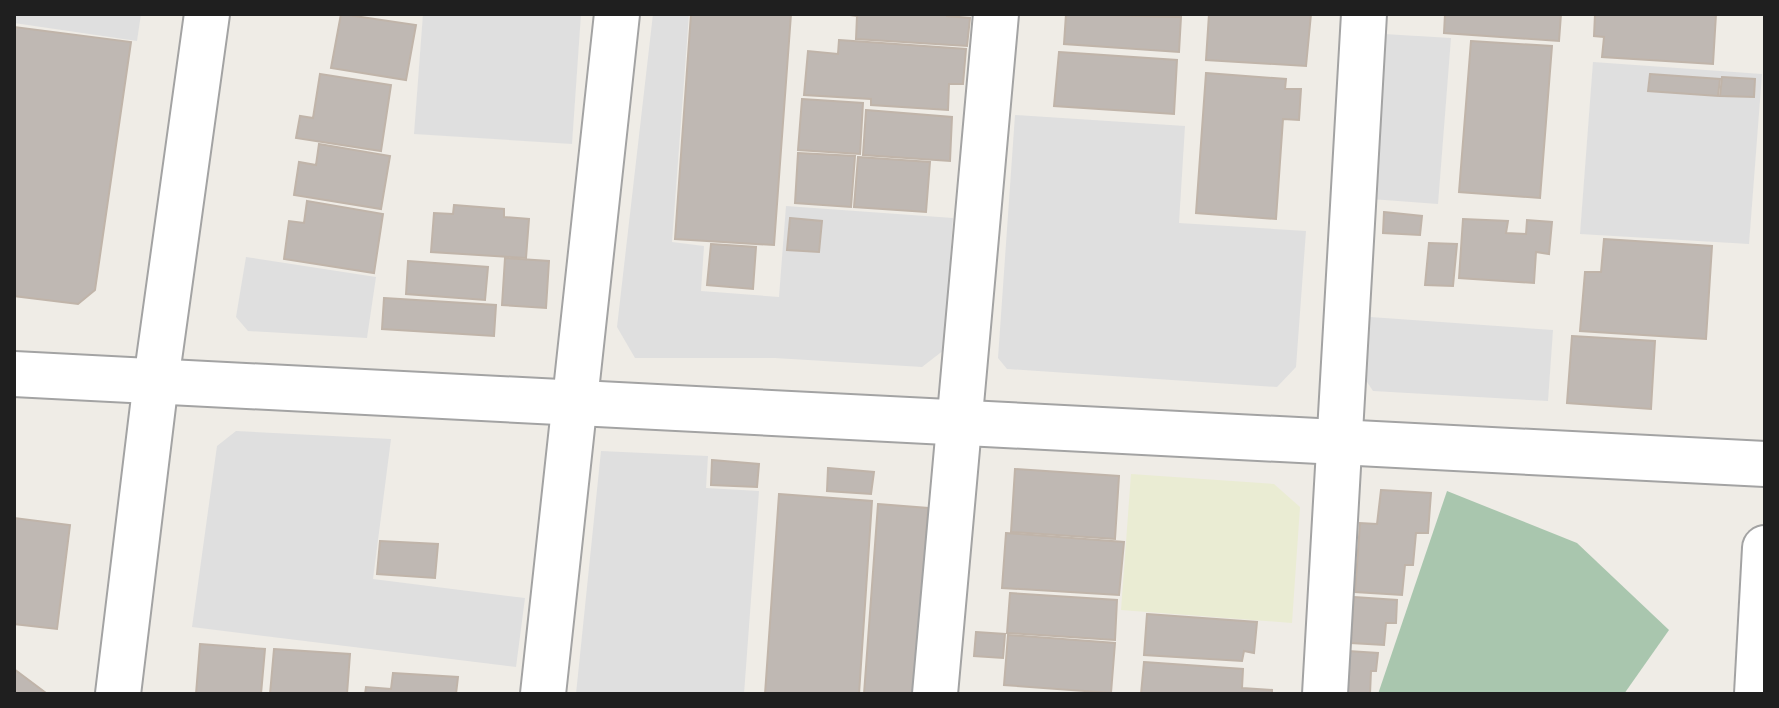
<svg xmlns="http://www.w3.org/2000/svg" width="1779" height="708" font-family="'Source Sans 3',sans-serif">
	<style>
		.farmland { fill: #eaecd3 }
		.cemetery { fill: #a9c6ae }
		.parking { fill: #dfdfdf }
		.building { fill: #bfb8b3; stroke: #c0b4a9; stroke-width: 2 }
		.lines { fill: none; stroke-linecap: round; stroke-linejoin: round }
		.minor-casing { stroke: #a3a3a3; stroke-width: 48 }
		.minor { stroke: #fff; stroke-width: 44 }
	</style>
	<rect width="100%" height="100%" fill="#efece6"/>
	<!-- farmland -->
	<path class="farmland" d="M1131 474 1274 484 1300 507 1292 623 1121 610Z"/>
	<!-- cemetery -->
	<path class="cemetery" d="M1447 491 1577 543 1669 630 1624 694H1378Z"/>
	<!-- parking -->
	<g class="parking">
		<path d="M14 14H141L137 41 14 23Z"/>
		<path d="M423 14H581L572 144 414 134Z"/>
		<path d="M653 14H689L672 242 704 246 701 291 779 297 786 206 953 218 944 350 922 367 775 358H635L617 327Z"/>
		<path d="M1384 34 1451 38 1438 204 1371 199Z"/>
		<path d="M1593 62 1762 74 1749 244 1580 234Z"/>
		<path d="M1015 115 1185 126 1179 223 1306 231 1296 367 1277 387 1007 369 998 358Z"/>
		<path d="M246 257 376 277 367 338 248 331 236 317Z"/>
		<path d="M1370 317 1553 330 1548 401 1373 391 1365 379Z"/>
		<path d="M236 431 391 439 373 579 525 598 516 667 192 627 217 446Z"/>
		<path d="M601 451 708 456 706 488 759 491 744 694H576Z"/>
	</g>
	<!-- building -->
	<g class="building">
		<path d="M341 14 416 25 406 80 331 68Z"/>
		<path d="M691 14H791L774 245 675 239Z"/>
		<path d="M843 14H947V16L970 18 967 46 856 39 857 16Z"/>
		<path d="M1066 14 1181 17 1179 52 1064 44Z"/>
		<path d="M1209 14H1311L1306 66 1206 60Z"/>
		<path d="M1445 14H1561L1559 41 1444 33Z"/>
		<path d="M1595 14H1716L1713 64 1602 57 1604 37 1594 36Z"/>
		<path d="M14 27 131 42 95 290 78 304 14 296Z"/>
		<path d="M839 40 966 49 963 84H949L948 110 871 105V99L804 95 808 51 838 54Z"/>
		<path d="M1471 41 1552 46 1540 198 1459 192Z"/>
		<path d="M1059 52 1177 60 1174 114 1054 106Z"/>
		<path d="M1206 73 1286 79 1285 89H1301L1299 120 1283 119 1276 219 1196 213Z"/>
		<path d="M320 74 391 85 381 151 296 138 300 116 313 118Z"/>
		<path d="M1650 74 1720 79 1718 96 1648 91Z"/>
		<path d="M1722 77 1755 79 1754 97 1720 96Z"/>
		<path d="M802 99 863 103 860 154 798 150Z"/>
		<path d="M866 110 952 117 950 161 863 155Z"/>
		<path d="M319 144 390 156 381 209 294 195 299 162 316 165Z"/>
		<path d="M798 153 855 156 851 207 795 203Z"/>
		<path d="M858 157 930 162 926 212 854 207Z"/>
		<path d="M307 201 383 214 374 273 284 259 289 221 304 223Z"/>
		<path d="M454 205 504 209V217L529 219 526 258 431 252 434 213 453 214Z"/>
		<path d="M1384 212 1422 216 1420 235 1383 233Z"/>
		<path d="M790 218 822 221 819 252 787 250Z"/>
		<path d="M1463 219 1508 221 1506 233 1526 234 1527 220 1552 222 1549 254 1536 252 1534 283 1459 278Z"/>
		<path d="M1604 239 1712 246 1706 339 1580 331 1585 272H1601Z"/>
		<path d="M1429 243 1457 244 1453 286 1425 285Z"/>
		<path d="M711 244 756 247 753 289 707 285Z"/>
		<path d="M505 258 549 261 546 308 502 305Z"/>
		<path d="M408 261 488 267 485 300 406 294Z"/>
		<path d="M384 298 496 305 494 336 382 329Z"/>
		<path d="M1572 336 1655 341 1651 409 1567 403Z"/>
		<path d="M712 460 759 464 757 487 711 485Z"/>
		<path d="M828 468 874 472 871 494 827 491Z"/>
		<path d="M1015 469 1119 476 1115 539 1011 532Z"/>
		<path d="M1381 490 1431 493 1428 533H1416L1413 565H1405L1402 595 1355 592 1360 523 1377 524Z"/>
		<path d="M779 494 872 501 859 694H765Z"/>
		<path d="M878 504 928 508 915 694H864Z"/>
		<path d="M14 518 70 525 57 629 14 624Z"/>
		<path d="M1006 533 1124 542 1119 595 1002 588Z"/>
		<path d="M380 541 438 544 435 578 377 574Z"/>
		<path d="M1010 593 1117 600 1115 640 1007 633Z"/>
		<path d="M1354 597 1397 600 1396 623H1386L1384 645 1351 643Z"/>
		<path d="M1147 614 1257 622 1254 653 1244 651 1242 661 1144 655Z"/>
		<path d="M976 632 1005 634 1003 658 974 656Z"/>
		<path d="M1008 635 1115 643 1111 693 1004 685Z"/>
		<path d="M200 644 265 649 261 694H196Z"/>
		<path d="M274 649 350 654 347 694H270Z"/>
		<path d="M1348 651 1378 653 1376 671H1371L1370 694H1345Z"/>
		<path d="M1144 662 1243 669 1242 688 1272 690V694H1141Z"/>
		<path d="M14 669 46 693V694H14Z"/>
		<path d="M393 673 458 677 456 694H365L366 687 391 689Z"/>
	</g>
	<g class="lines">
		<defs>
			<g id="minor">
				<path d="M14 374 1765 464"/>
				<path d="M118 694 156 381 207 14"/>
				<path d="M543 694 617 14"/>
				<path d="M935 694 996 14"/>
				<path d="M1325 694 1364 14"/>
				<path d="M1757 694 1765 548"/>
			</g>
		</defs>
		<!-- minor casing -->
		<use href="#minor" class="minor-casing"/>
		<!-- minor -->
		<use href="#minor" class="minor"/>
	</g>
	<!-- border -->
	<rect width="1779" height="708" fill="none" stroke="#1f1f1f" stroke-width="32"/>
</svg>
